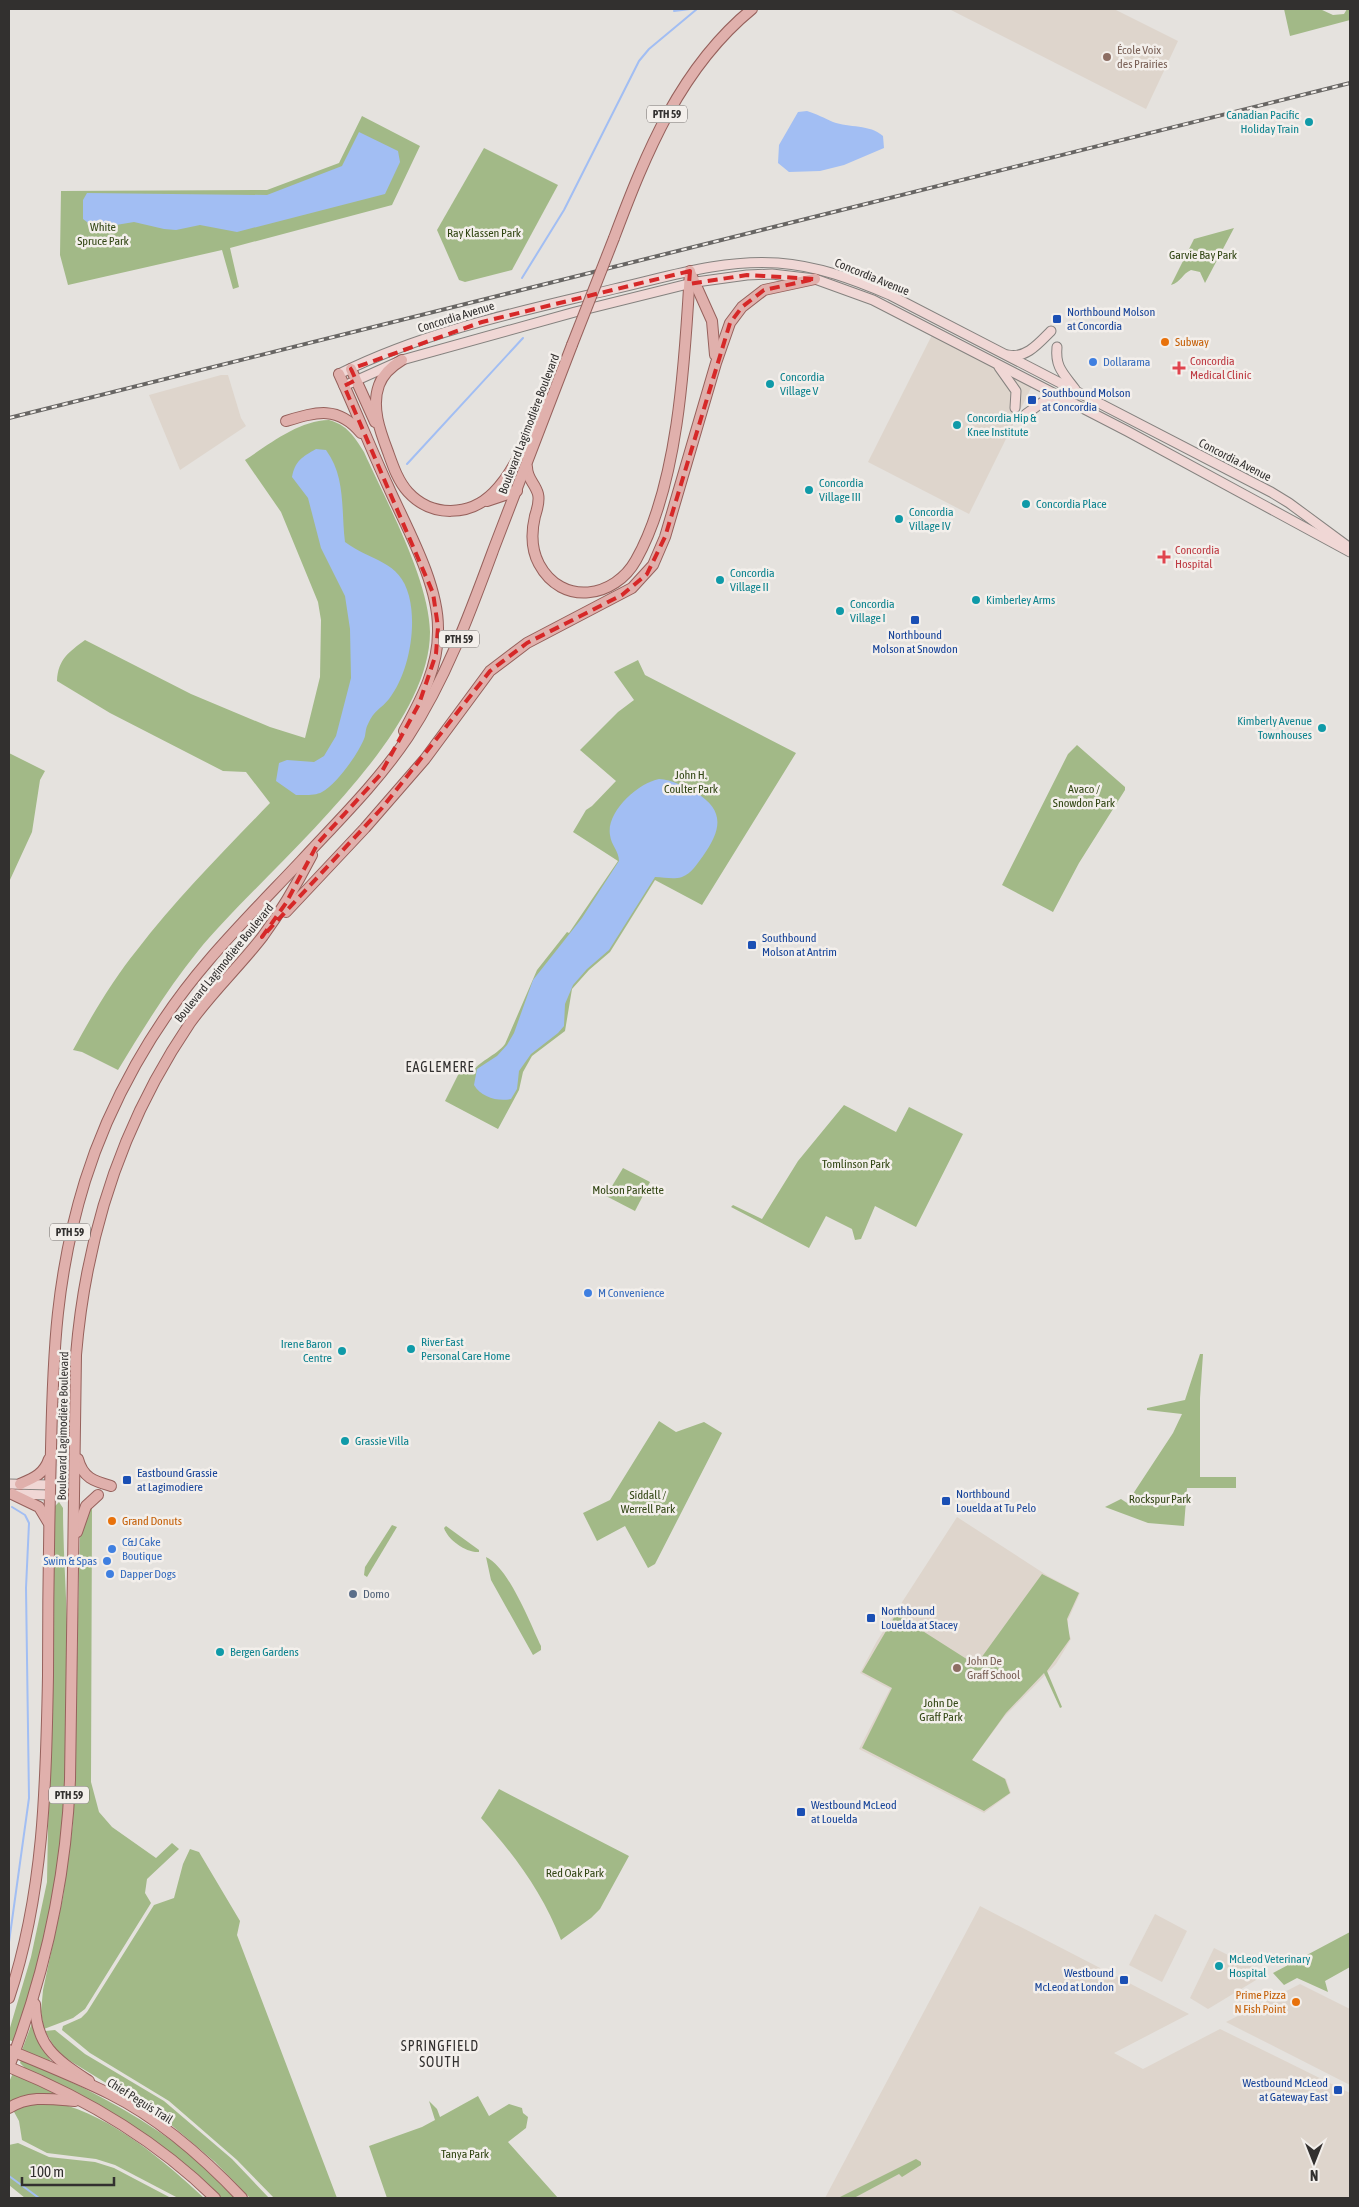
<svg xmlns="http://www.w3.org/2000/svg" width="1359" height="2207" font-family="'Asap Condensed',sans-serif">
	<style>
		.built { fill: #ded5cc }
		.green { fill: #a2b987 }
		.water { fill: #a2bef3 }
		.lines { fill: none; stroke-linecap: round; stroke-linejoin: round }
		.stream { stroke: #a2bef3; stroke-width: 2 }
		.secondary-casing { stroke: #85827f; stroke-width: 11 }
		.primary-casing { stroke: #96615c; stroke-width: 12 }
		.secondary { stroke: #f0d7d5; stroke-width: 9 }
		.primary { stroke: #e0b0ac; stroke-width: 10 }
		.rail-casing { stroke: #686664; stroke-width: 4 }
		.rail { stroke: #f3efeb; stroke-width: 2; stroke-dasharray: 5.5; stroke-linecap: butt }
		.primary-bridge-casing { stroke: #96615c; stroke-width: 12; stroke-linecap: butt }
		.primary-bridge { stroke: #e0b0ac; stroke-width: 10 }
		.marked { fill: none; stroke: #d62828; stroke-width: 4; stroke-dasharray: 10 6; stroke-linejoin: round }
		.education-dot { fill: #8d6e63; stroke: #f3efeb; stroke-width: 2 }
		.culture-dot { fill: #0f9aa8; stroke: #f3efeb; stroke-width: 2 }
		.transit-dot { fill: #1a4fb4; stroke: #f3efeb; stroke-width: 2 }
		.food-dot { fill: #e8710a; stroke: #f3efeb; stroke-width: 2 }
		.shop-dot { fill: #3f7fe0; stroke: #f3efeb; stroke-width: 2 }
		.health-dot { fill: #e0444e; stroke: #f3efeb; stroke-width: 2 }
		.service-dot { fill: #5c6f8a; stroke: #f3efeb; stroke-width: 2 }
		.labels { text-anchor: middle; stroke-width: 5; stroke-linejoin: round; paint-order: stroke }
		.shield { fill: #f3efeb; stroke: #6c6967; stroke-width: 1 }
		.shield-label { font-size: 11px; font-weight: bold; fill: #32302f }
		.education-label { font-size: 12px; fill: #785e54; stroke: #f3efeb; text-anchor: start }
		.culture-label { font-size: 12px; fill: #0d838f; stroke: #f3efeb; text-anchor: start }
		.park-label { font-size: 12px; fill: #324614; stroke: #f3efeb }
		.street-label { font-size: 12px; fill: #32302f; stroke: #f3efeb }
		.transit-label { font-size: 12px; fill: #164399; stroke: #f3efeb; text-anchor: start }
		.food-label { font-size: 12px; fill: #c56008; stroke: #f3efeb; text-anchor: start }
		.health-label { font-size: 12px; fill: #be3a42; stroke: #f3efeb; text-anchor: start }
		.shop-label { font-size: 12px; fill: #366cbe; stroke: #f3efeb; text-anchor: start }
		.service-label { font-size: 12px; fill: #4e5e75; stroke: #f3efeb; text-anchor: start }
		.neighbourhood-label { font-size: 14px; letter-spacing: 1px; fill: #32302f; stroke: #f3efeb }
	</style>
	<rect width="100%" height="100%" fill="#e5e2de"/>
	<!-- built -->
	<g class="built">
		<path d="M949 9H1114L1178 41 1146 109Z"/>
		<path d="M933 333 1032 386 969 514 868 462Z"/>
		<path d="M221 375H228L241 418 246 426 180 470 149 395Z"/>
		<path d="M957 1517 1048 1576 1080 1593 1068 1620V1631L1071 1639 1056 1664 1004 1717 972 1760 1006 1779 1011 1793 984 1813 859 1749 890 1689 860 1673 877 1641Z"/>
		<path d="M980 1906 1189 2014 1114 2053 1143 2069 1220 2029 1350 2093V2198H825Z"/>
		<path d="M1155 1914 1187 1931 1162 1982 1129 1965Z"/>
		<path d="M1214 1948 1266 1974 1208 2009 1190 1998Z"/>
		<path d="M1300 1984 1350 2009V2085L1226 2022Z"/>
	</g>
	<!-- green -->
	<g class="green">
		<path d="M1284 9H1320L1333 15 1344 14 1347 9H1350V20L1290 36Z"/>
		<path d="M362 116 420 146 392 205 230 248 239 287 233 289 222 250 68 285 60 255 61 191 267 190 339 163Z"/>
		<path d="M484 148 558 185 512 270 465 282 459 280 437 230Z"/>
		<path d="M1234 228 1205 283 1200 272 1191 270C1182 274 1181 282 1171 285L1194 239Z"/>
		<path d="M329 420C347 425 354 436 364 452 386 501 429 579 430 632 430 740 264 870 198 951 168 988 143 1029 118 1070L82 1052 73 1050C92 1015 112 981 137 950 177 898 224 851 270 803L246 772 223 771 110 713 57 681C58 659 69 652 85 640L191 694 270 727 305 738 320 677 321 620 318 602 281 512 245 460C271 443 298 421 329 420Z"/>
		<path d="M638 660 645 675 796 753 702 905 655 880 610 952 589 970 572 989 565 1031 532 1056 523 1072 519 1090 498 1129 445 1101 461 1069 471 1074C478 1061 496 1056 505 1044L537 970 567 932 569 933 618 861 573 832 586 810 592 806 616 781 580 750 618 712 634 700 614 672Z"/>
		<path d="M1077 745 1125 787V790L1079 863 1053 912 1002 885 1068 754Z"/>
		<path d="M9 753 45 771 40 780 32 832 9 882Z"/>
		<path d="M844 1105 896 1132 909 1107 963 1134 916 1227 875 1206 861 1239 855 1240 852 1229 826 1216 809 1248 731 1207 733 1205 762 1219 798 1161Z"/>
		<path d="M623 1168 650 1182 635 1211 606 1196Z"/>
		<path d="M1200 1354H1203L1200 1398V1477H1236V1488H1187L1184 1526 1148 1523 1105 1507 1121 1499 1127 1503 1173 1433 1182 1414 1147 1410V1408L1185 1400Z"/>
		<path d="M659 1421 676 1432 704 1422 722 1433 655 1564 648 1568 625 1526 597 1541 583 1513 610 1500Z"/>
		<path d="M59 1502 63 1508C63 1548 66 1586 67 1626 69 1715 69 1810 54 1898 45 1947 30 1994 14 2041H11L9 2039V2031L31 1957 47 1882 54 1507Z"/>
		<path d="M92 1507 91 1782 99 1812 112 1827 156 1858 172 1843 179 1849 147 1879 145 1893 151 1903 85 2009 73 2018 44 2029 41 2012 43 1990 63 1897 73 1823 80 1532 87 1510Z"/>
		<path d="M392 1525 397 1527 367 1577 364 1575 365 1567Z"/>
		<path d="M446 1526 479 1550V1552C466 1553 448 1540 444 1528Z"/>
		<path d="M486 1557C509 1568 530 1623 541 1646V1650L533 1655 491 1580Z"/>
		<path d="M1042 1574 1079 1593 1067 1619 1070 1639 1047 1671 1062 1707 1060 1708 1044 1673 1006 1713 972 1760 1005 1779 1010 1793 984 1811 862 1748 892 1688 862 1672 896 1614 976 1665Z"/>
		<path d="M499 1789 629 1856 600 1909 591 1918 561 1940C543 1894 515 1855 481 1818Z"/>
		<path d="M190 1849 199 1852 240 1921 237 1935 337 2198H274L237 2160 169 2101 90 2053 62 2030 63 2026 81 2018 87 2012 154 1905 174 1898 183 1864Z"/>
		<path d="M1350 1932V1967L1325 1981 1328 1992 1297 1978 1284 1985 1273 1973Z"/>
		<path d="M32 2023 39 2042 52 2063 22 2050Z"/>
		<path d="M55 2030 85 2054 164 2101 232 2159 269 2198H250L215 2162 163 2118 67 2059 55 2048 45 2031Z"/>
		<path d="M21 2060C76 2082 130 2110 178 2145 200 2160 218 2180 237 2198H220L199 2177 27 2070 20 2063Z"/>
		<path d="M13 2073 62 2096 9 2104V2082Z"/>
		<path d="M478 2096 489 2116 509 2104 522 2108 523 2113 528 2117 526 2128 508 2142 558 2198H387L369 2146 422 2127 435 2120 429 2101 437 2109 440 2117Z"/>
		<path d="M58 2103C113 2117 163 2160 204 2198H178L115 2165 96 2159 47 2153 22 2140 19 2121 13 2110 24 2105Z"/>
		<path d="M18 2143 49 2157 95 2162 114 2168 171 2198H25L9 2185V2145Z"/>
		<path d="M916 2159 921 2162V2165L902 2177 899 2174 854 2198H838Z"/>
	</g>
	<!-- water -->
	<g class="water">
		<path d="M807 111C817 114 824 118 833 122 849 128 870 124 883 136L884 148 844 165 820 171 789 172 778 163 779 145 798 112Z"/>
		<path d="M359 132 398 151 400 162 385 194 237 232 200 225 176 230 164 229 134 222 104 227 91 225 83 219V200L87 193 267 195 342 166Z"/>
		<path d="M316 449 326 450C346 477 341 510 345 542 370 561 400 560 409 596 417 627 409 673 389 699 381 709 374 710 368 724 365 729 366 735 364 739 358 754 336 785 322 792 315 796 303 795 296 795L276 781 279 763 287 760 314 762 324 756 336 736 351 678 350 629 345 596 321 548 308 498 292 477C295 461 302 457 316 449Z"/>
		<path d="M659 779C672 780 684 786 695 792 725 810 722 829 703 856 697 864 692 873 682 877 672 880 665 877 655 877L609 950 587 969 573 985 565 1004 564 1026 558 1033 531 1054 519 1071 517 1089 511 1099C498 1102 481 1097 474 1085L477 1069 497 1056 507 1045 514 1033 533 980 582 918 619 861C619 851 611 845 610 835 606 812 638 783 659 779Z"/>
	</g>
	<g class="lines">
		<!-- stream -->
		<g class="stream">
			<path d="M674 11 690 9"/>
			<path d="M522 278 564 210 639 61 649 49 697 9"/>
			<path d="M407 464 523 338"/>
			<path d="M9 1942 29 1798 26 1588 29 1523 25 1515 12 1507"/>
			<path d="M9 2176 39 2198"/>
		</g>
		<defs>
			<g id="secondary">
				<path d="M1057 347C1055 367 1063 373 1075 389"/>
				<path d="M1008 355C1026 359 1039 343 1051 331"/>
				<path d="M999 367 1016 391 1015 408"/>
				<path d="M339 374C425 331 521 311 614 289 667 277 722 259 778 263 818 266 853 279 890 295L1271 492 1289 503 1350 548"/>
				<path d="M344 386 402 360 575 312 696 282 747 275 772 274 815 279 873 300 1127 431 1350 552"/>
				<path d="M1026 414 1047 399H1061"/>
				<path d="M9 1484 50 1485"/>
				<path d="M13 1494 50 1495"/>
			</g>
			<g id="primary">
				<path d="M614 238C646 153 680 68 752 9"/>
				<path d="M690 272 712 321 715 355"/>
				<path d="M402 360C392 366 383 374 379 385 371 407 380 431 388 452 393 466 398 481 408 492 432 518 470 516 493 493 516 471 531 429 545 400"/>
				<path d="M351 369 375 422"/>
				<path d="M339 374C356 411 371 449 388 486 406 527 438 582 438 628 439 666 422 698 404 731"/>
				<path d="M286 421C316 412 338 405 361 433"/>
				<path d="M527 467C527 479 535 483 538 494 540 502 537 509 535 516 531 533 531 549 539 564 562 607 615 598 636 560 679 484 685 357 690 271"/>
				<path d="M487 501 517 491"/>
				<path d="M286 912 365 828 425 759 490 671 527 643 632 588 653 565 665 537 716 363 730 323 742 307 764 290 815 279"/>
				<path d="M78 1459C83 1478 94 1481 111 1486"/>
				<path d="M20 1484C34 1478 44 1474 49 1459"/>
				<path d="M12 1494 39 1507 48 1522"/>
				<path d="M77 1532 86 1506 98 1495"/>
				<path d="M9 1998C44 1893 46 1785 48 1676 48 1600 49 1524 51 1449 53 1352 56 1275 85 1181 110 1101 154 1024 209 960 238 926 270 894 301 861 338 821 377 783 408 737 446 679 470 613 494 548 520 481 546 413 572 345"/>
				<path d="M35 2004C36 2047 56 2059 89 2081"/>
				<path d="M9 2050C43 2064 78 2078 110 2094 160 2119 205 2159 242 2198"/>
				<path d="M9 2067C45 1974 66 1880 70 1780L76 1355C86 1235 122 1123 190 1023 212 992 240 966 263 936 282 910 297 884 312 855"/>
				<path d="M9 2067C85 2098 156 2140 215 2198"/>
				<path d="M9 2108C30 2095 51 2099 75 2101"/>
			</g>
		</defs>
		<!-- secondary casing -->
		<use href="#secondary" class="secondary-casing"/>
		<!-- primary casing -->
		<use href="#primary" class="primary-casing"/>
		<!-- secondary -->
		<use href="#secondary" class="secondary"/>
		<!-- primary -->
		<use href="#primary" class="primary"/>
		<defs>
			<path id="rail" d="M9 418 1350 83"/>
		</defs>
		<!-- rail casing -->
		<use href="#rail" class="rail-casing"/>
		<!-- rail -->
		<use href="#rail" class="rail"/>
		<defs>
			<path id="primary-bridge" d="M572 345 614 238"/>
		</defs>
		<!-- primary-bridge casing -->
		<use href="#primary-bridge" class="primary-bridge-casing"/>
		<!-- primary-bridge -->
		<use href="#primary-bridge" class="primary-bridge"/>
	</g>
	<!-- marked area -->
	<path class="marked" d="M690 271 689 284 747 275 815 279 764 290 742 307 730 323 665 537 647 574 622 595 527 643 490 671 382 808 262 937 286 903 318 843 380 775 419 704 436 654 438 627 433 593 344 386 356 380 351 369 482 322Z"/>
	<!-- markers -->
	<g class="education-dot">
		<circle cx="1107" cy="57" r="5"/>
		<circle cx="957" cy="1668" r="5"/>
	</g>
	<g class="culture-dot">
		<circle cx="1309" cy="122" r="5"/>
		<circle cx="770" cy="384" r="5"/>
		<circle cx="957" cy="425" r="5"/>
		<circle cx="809" cy="490" r="5"/>
		<circle cx="1026" cy="504" r="5"/>
		<circle cx="899" cy="519" r="5"/>
		<circle cx="720" cy="580" r="5"/>
		<circle cx="976" cy="600" r="5"/>
		<circle cx="840" cy="611" r="5"/>
		<circle cx="1322" cy="728" r="5"/>
		<circle cx="411" cy="1349" r="5"/>
		<circle cx="342" cy="1351" r="5"/>
		<circle cx="345" cy="1441" r="5"/>
		<circle cx="220" cy="1652" r="5"/>
		<circle cx="1219" cy="1966" r="5"/>
	</g>
	<g class="transit-dot">
		<rect x="1052" y="314" width="10" height="10" rx="2.5"/>
		<rect x="1027" y="395" width="10" height="10" rx="2.5"/>
		<rect x="910" y="615" width="10" height="10" rx="2.5"/>
		<rect x="747" y="940" width="10" height="10" rx="2.5"/>
		<rect x="122" y="1475" width="10" height="10" rx="2.5"/>
		<rect x="941" y="1496" width="10" height="10" rx="2.5"/>
		<rect x="866" y="1613" width="10" height="10" rx="2.5"/>
		<rect x="796" y="1807" width="10" height="10" rx="2.5"/>
		<rect x="1119" y="1975" width="10" height="10" rx="2.5"/>
		<rect x="1333" y="2085" width="10" height="10" rx="2.5"/>
	</g>
	<g class="food-dot">
		<circle cx="1165" cy="342" r="5"/>
		<circle cx="112" cy="1521" r="5"/>
		<circle cx="1296" cy="2002" r="5"/>
	</g>
	<g class="shop-dot">
		<circle cx="1093" cy="362" r="5"/>
		<circle cx="588" cy="1293" r="5"/>
		<circle cx="112" cy="1549" r="5"/>
		<circle cx="107" cy="1561" r="5"/>
		<circle cx="110" cy="1574" r="5"/>
	</g>
	<g class="health-dot">
		<path d="M1176.5 360.5h5v5h5v5h-5v5h-5v-5h-5v-5h5z"/>
		<path d="M1161.5 549.5h5v5h5v5h-5v5h-5v-5h-5v-5h5z"/>
	</g>
	<circle class="service-dot" cx="353" cy="1594" r="5"/>
	<g class="labels">
		<!-- shield labels -->
		<g class="shield">
			<rect x="647" y="105.5" width="40" height="17" rx="4"/>
			<rect x="439" y="630.5" width="40" height="17" rx="4"/>
			<rect x="50" y="1223.5" width="40" height="17" rx="4"/>
			<rect x="49" y="1786.5" width="40" height="17" rx="4"/>
		</g>
		<g class="shield-label">
			<text x="667" y="118">PTH 59</text>
			<text x="459" y="643">PTH 59</text>
			<text x="70" y="1236">PTH 59</text>
			<text x="69" y="1799">PTH 59</text>
		</g>
		<!-- education labels -->
		<g class="education-label">
			<text x="1117" y="54">École Voix<tspan x="1117" dy="14">des Prairies</tspan></text>
			<text x="967" y="1665">John De<tspan x="967" dy="14">Graff School</tspan></text>
		</g>
		<!-- culture labels -->
		<g class="culture-label">
			<text x="1299" y="119" text-anchor="end">Canadian Pacific<tspan x="1299" dy="14">Holiday Train</tspan></text>
			<text x="780" y="381">Concordia<tspan x="780" dy="14">Village V</tspan></text>
			<text x="967" y="422">Concordia Hip &amp;<tspan x="967" dy="14">Knee Institute</tspan></text>
			<text x="819" y="487">Concordia<tspan x="819" dy="14">Village III</tspan></text>
			<text x="1036" y="508">Concordia Place</text>
			<text x="909" y="516">Concordia<tspan x="909" dy="14">Village IV</tspan></text>
			<text x="730" y="577">Concordia<tspan x="730" dy="14">Village II</tspan></text>
			<text x="986" y="604">Kimberley Arms</text>
			<text x="850" y="608">Concordia<tspan x="850" dy="14">Village I</tspan></text>
			<text x="1312" y="725" text-anchor="end">Kimberly Avenue<tspan x="1312" dy="14">Townhouses</tspan></text>
			<text x="421" y="1346">River East<tspan x="421" dy="14">Personal Care Home</tspan></text>
			<text x="332" y="1348" text-anchor="end">Irene Baron<tspan x="332" dy="14">Centre</tspan></text>
			<text x="355" y="1445">Grassie Villa</text>
			<text x="230" y="1656">Bergen Gardens</text>
			<text x="1229" y="1963">McLeod Veterinary<tspan x="1229" dy="14">Hospital</tspan></text>
		</g>
		<!-- park labels -->
		<g class="park-label">
			<text x="103" y="231">White<tspan x="103" dy="14">Spruce Park</tspan></text>
			<text x="484" y="237">Ray Klassen Park</text>
			<text x="1203" y="259">Garvie Bay Park</text>
			<text x="691" y="779">John H.<tspan x="691" dy="14">Coulter Park</tspan></text>
			<text x="1084" y="793">Avaco /<tspan x="1084" dy="14">Snowdon Park</tspan></text>
			<text x="856" y="1168">Tomlinson Park</text>
			<text x="628" y="1194">Molson Parkette</text>
			<text x="648" y="1499">Siddall /<tspan x="648" dy="14">Werrell Park</tspan></text>
			<text x="1160" y="1503">Rockspur Park</text>
			<text x="941" y="1707">John De<tspan x="941" dy="14">Graff Park</tspan></text>
			<text x="575" y="1877">Red Oak Park</text>
			<text x="465" y="2158">Tanya Park</text>
		</g>
		<!-- street labels -->
		<g class="street-label">
			<text transform="translate(872 277) rotate(22)" y="4">Concordia Avenue</text>
			<text transform="translate(456 317) rotate(-17)" y="4">Concordia Avenue</text>
			<text transform="translate(529 424) rotate(-69)" y="4">Boulevard Lagimodière Boulevard</text>
			<text transform="translate(1235 460) rotate(27)" y="4">Concordia Avenue</text>
			<text transform="translate(224 963) rotate(-51)" y="4">Boulevard Lagimodière Boulevard</text>
			<text transform="translate(63 1426) rotate(-89)" y="4">Boulevard Lagimodière Boulevard</text>
			<text transform="translate(140 2101) rotate(32)" y="4">Chief Peguis Trail</text>
		</g>
		<!-- transit labels -->
		<g class="transit-label">
			<text x="1067" y="316">Northbound Molson<tspan x="1067" dy="14">at Concordia</tspan></text>
			<text x="1042" y="397">Southbound Molson<tspan x="1042" dy="14">at Concordia</tspan></text>
			<text x="915" y="639" text-anchor="middle">Northbound<tspan x="915" dy="14">Molson at Snowdon</tspan></text>
			<text x="762" y="942">Southbound<tspan x="762" dy="14">Molson at Antrim</tspan></text>
			<text x="137" y="1477">Eastbound Grassie<tspan x="137" dy="14">at Lagimodiere</tspan></text>
			<text x="956" y="1498">Northbound<tspan x="956" dy="14">Louelda at Tu Pelo</tspan></text>
			<text x="881" y="1615">Northbound<tspan x="881" dy="14">Louelda at Stacey</tspan></text>
			<text x="811" y="1809">Westbound McLeod<tspan x="811" dy="14">at Louelda</tspan></text>
			<text x="1114" y="1977" text-anchor="end">Westbound<tspan x="1114" dy="14">McLeod at London</tspan></text>
			<text x="1328" y="2087" text-anchor="end">Westbound McLeod<tspan x="1328" dy="14">at Gateway East</tspan></text>
		</g>
		<!-- food labels -->
		<g class="food-label">
			<text x="1175" y="346">Subway</text>
			<text x="122" y="1525">Grand Donuts</text>
			<text x="1286" y="1999" text-anchor="end">Prime Pizza<tspan x="1286" dy="14">N Fish Point</tspan></text>
		</g>
		<!-- health labels -->
		<g class="health-label">
			<text x="1190" y="365">Concordia<tspan x="1190" dy="14">Medical Clinic</tspan></text>
			<text x="1175" y="554">Concordia<tspan x="1175" dy="14">Hospital</tspan></text>
		</g>
		<!-- shop labels -->
		<g class="shop-label">
			<text x="1103" y="366">Dollarama</text>
			<text x="598" y="1297">M Convenience</text>
			<text x="122" y="1546">C&amp;J Cake<tspan x="122" dy="14">Boutique</tspan></text>
			<text x="97" y="1565" text-anchor="end">Swim &amp; Spas</text>
			<text x="120" y="1578">Dapper Dogs</text>
		</g>
		<!-- service labels -->
		<g class="service-label">
			<text x="363" y="1598">Domo</text>
		</g>
		<!-- neighbourhood labels -->
		<g class="neighbourhood-label">
			<text x="440" y="1072">EAGLEMERE</text>
			<text x="440" y="2051">SPRINGFIELD<tspan x="440" dy="16">SOUTH</tspan></text>
		</g>
	</g>
	<!-- border -->
	<rect width="1359" height="2207" fill="none" stroke="#32302f" stroke-width="20"/>
	<!-- north arrow -->
	<g transform="translate(1314 2162) rotate(180)" stroke="#f3efeb" stroke-width="4" paint-order="stroke">
	<path d="M0-4L9 19L0 12L-9 19Z" fill="#32302f"/>
	<text y="-8" font-size="14" font-weight="bold" text-anchor="middle" fill="#32302f">N</text>
	</g>
	<!-- scale -->
	<path d="M22 2177v8h92v-8" fill="none" stroke="#32302f" stroke-width="2.5"/>
	<text x="30" y="2177" font-size="15" fill="#32302f" stroke="#f3efeb" stroke-width="4" paint-order="stroke">100 m</text>
</svg>
